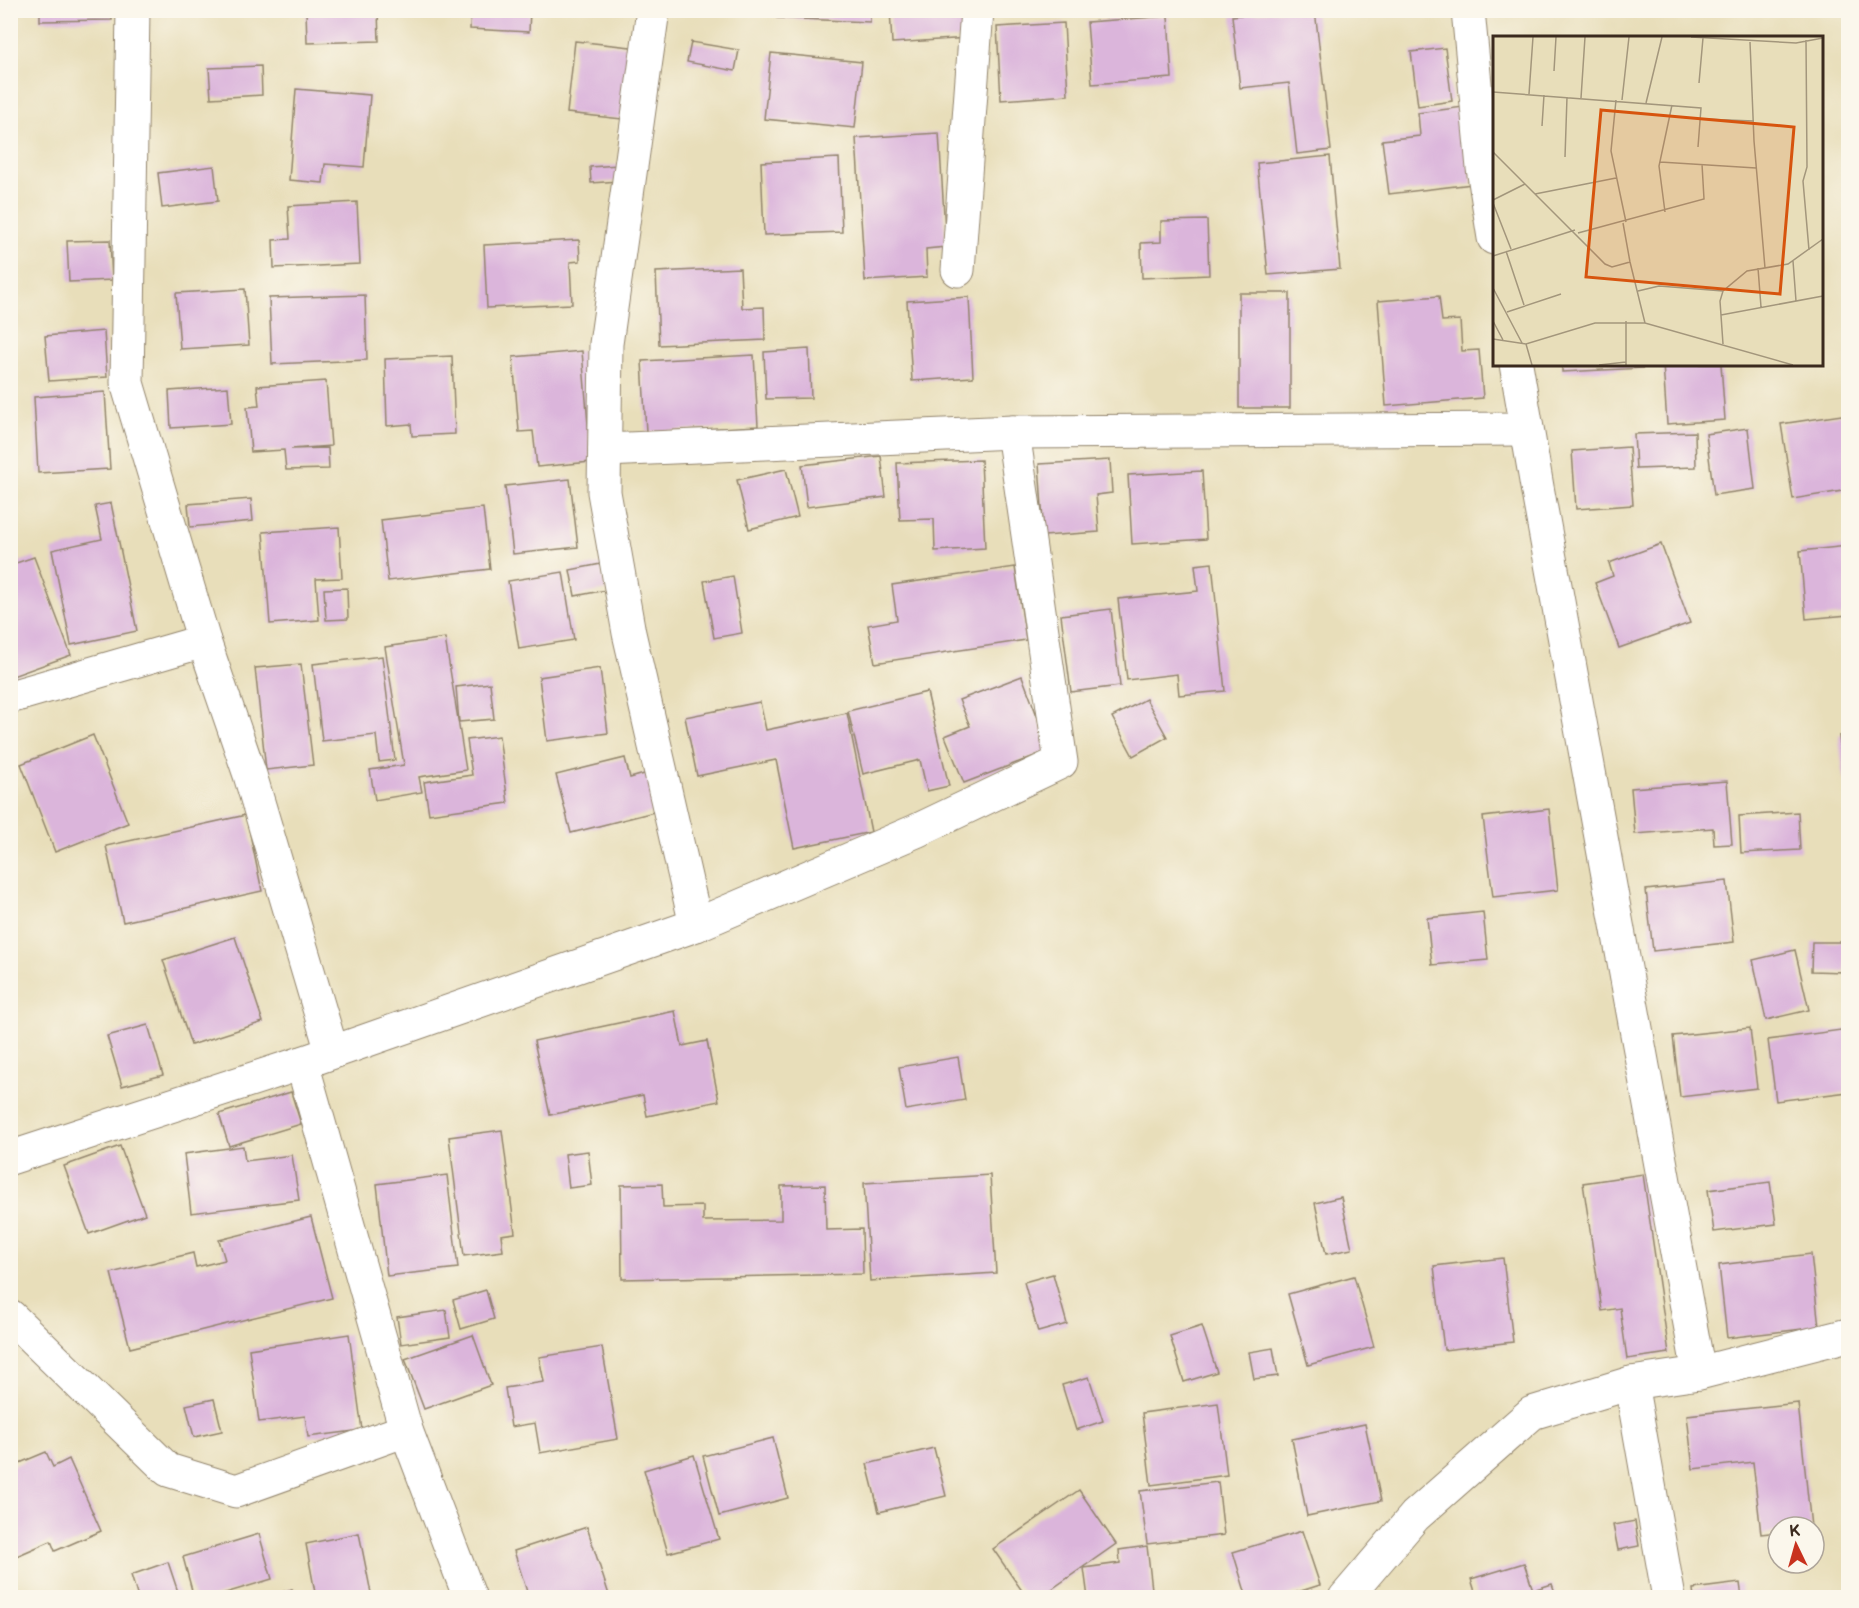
<svg xmlns="http://www.w3.org/2000/svg" width="1859" height="1608" font-family="'Balsamiq Sans',sans-serif">
	<style>
		.building { fill: #dbb5db }
		.lines { fill: none; stroke-linecap: round; stroke-linejoin: round }
		.street-casing { stroke: #92846c; stroke-width: 35 }
		.street { stroke: #fff; stroke-width: 33 }
		.inset-road { fill: none; stroke: #a3967c; stroke-width: 1.5 }
		.view { fill: #d7540e; fill-opacity: 0.15; stroke: #d7540e; stroke-width: 3 }
		.inset-edge { fill: none; stroke: #3b2a1e; stroke-width: 3 }
	</style>
	<rect width="100%" height="100%" fill="#fbf7ec"/>
	<filter id="ink" filterUnits="userSpaceOnUse"><feTurbulence type="fractalNoise" baseFrequency=".0167" numOctaves="2"/><feDisplacementMap in="SourceGraphic" scale="12" xChannelSelector="R" yChannelSelector="G"/><feConvolveMatrix kernelMatrix="1 2 1 2 8 2 1 2 1" color-interpolation-filters="sRGB"/></filter>
	<filter id="wash" filterUnits="userSpaceOnUse"><feTurbulence type="fractalNoise" baseFrequency=".008" numOctaves="4" result="noise"/><feDisplacementMap in="SourceGraphic" scale="24" xChannelSelector="R" yChannelSelector="G"/><feGaussianBlur stdDeviation="1.35" result="paint"/><feColorMatrix in="noise" values="0 0 0 0 0 0 0 0 0 0 0 0 0 0 0 0 0 1.4 0 .05"/><feComposite in="paint" operator="in"/></filter>
	<g filter="url(#wash)">
		<rect width="100%" height="100%" fill="#e8deba"/>
		<g id="blocks">
			<!-- building -->
			<g class="building">
				<path d="M40 10H112V20L40 21Z"/>
				<path d="M306 10H378L379 41 307 43Z"/>
				<path d="M471 10H530L529 32 470 29Z"/>
				<path d="M778 10H870V22L777 18Z"/>
				<path d="M890 10H967L969 38 892 43Z"/>
				<path d="M1285 10H1315L1331 150 1297 154 1289 83 1240 88 1232 16Z"/>
				<path d="M1168 16 1172 78 1092 84 1087 22Z"/>
				<path d="M1064 23 1068 95 1001 100 997 27Z"/>
				<path d="M575 41 640 48 631 120 567 113Z"/>
				<path d="M691 42 739 50 735 71 687 62Z"/>
				<path d="M1445 48 1452 101 1418 106 1411 52Z"/>
				<path d="M771 53 862 62 855 128 764 119Z"/>
				<path d="M261 66 262 95 211 98 209 68Z"/>
				<path d="M296 89 370 95 364 167 325 164 323 183 289 180Z"/>
				<path d="M1463 107 1472 184 1389 194 1382 140 1420 136 1418 113Z"/>
				<path d="M939 133 946 247 926 249 927 277 865 281 856 138Z"/>
				<path d="M1330 156 1340 269 1268 275 1257 163Z"/>
				<path d="M839 158 842 232 764 235 761 162Z"/>
				<path d="M618 165 619 181 591 183 590 167Z"/>
				<path d="M214 166 218 201 162 208 158 173Z"/>
				<path d="M357 202 360 264 274 268 273 240 290 239 288 206Z"/>
				<path d="M1207 220 1209 275 1142 278 1141 243 1161 242V221Z"/>
				<path d="M110 240 112 280 69 282 67 241Z"/>
				<path d="M579 240 580 261 570 262 572 304 487 308 484 245Z"/>
				<path d="M740 268 742 308 764 307 765 340 659 345 656 272Z"/>
				<path d="M245 289 249 345 180 349 176 293Z"/>
				<rect x="1239" y="293" width="51" height="115"/>
				<path d="M365 295 367 360 272 364 269 298Z"/>
				<path d="M1439 296 1442 321 1460 320 1462 351 1479 350 1483 398 1386 406 1378 301Z"/>
				<path d="M969 297 973 377 912 381 907 301Z"/>
				<path d="M104 331 107 377 49 381 45 336Z"/>
				<path d="M809 349 811 398 766 399 764 352Z"/>
				<path d="M582 351 591 462 537 467 533 431 519 432 513 357Z"/>
				<path d="M754 355 758 426 646 432 642 361Z"/>
				<path d="M452 356 455 434 412 436 411 424 387 426 385 359Z"/>
				<path d="M1562 364H1643V368L1562 372Z"/>
				<path d="M1663 364H1721L1725 420 1667 424Z"/>
				<path d="M326 381 331 446 291 449 328 448 329 469 286 470 284 450 251 452 247 407 259 406 257 386Z"/>
				<path d="M228 387 231 424 171 428 169 391Z"/>
				<path d="M105 392 110 469 38 473 34 397Z"/>
				<path d="M1848 414V490L1793 499 1781 424Z"/>
				<path d="M1748 428 1755 489 1714 495 1706 434Z"/>
				<path d="M1695 432 1696 467 1636 469 1634 434Z"/>
				<path d="M1629 447 1633 505 1576 509 1572 451Z"/>
				<path d="M881 456 886 497 807 507 802 465Z"/>
				<path d="M981 460 985 548 935 551 934 519 900 520 897 463Z"/>
				<path d="M1110 460 1112 493 1096 495 1099 532 1044 536 1039 464Z"/>
				<path d="M786 469 798 517 749 529 737 480Z"/>
				<path d="M1202 471 1206 539 1132 544 1128 475Z"/>
				<path d="M570 479 578 547 513 554 505 486Z"/>
				<path d="M251 499 253 521 190 527 188 504Z"/>
				<path d="M111 503 137 631 71 645 52 550 102 539 95 506Z"/>
				<path d="M483 508 490 569 388 581 381 520Z"/>
				<path d="M339 527 342 578 316 579 319 620 270 624 263 532Z"/>
				<path d="M1661 544 1690 623 1619 648 1595 583 1613 576 1609 563Z"/>
				<path d="M1848 546V615L1806 619 1800 551Z"/>
				<path d="M34 557 71 655 10 677V565Z"/>
				<path d="M1212 563 1225 691 1179 695 1177 674 1127 680 1118 599 1198 591 1195 565Z"/>
				<path d="M601 564 606 590 575 596 570 570Z"/>
				<path d="M1015 567 1026 640 875 663 868 625 897 620 892 585Z"/>
				<path d="M563 572 574 640 519 649 508 581Z"/>
				<path d="M733 576 742 633 714 638 704 581Z"/>
				<path d="M347 588 348 619 326 620 324 589Z"/>
				<path d="M1111 609 1120 686 1071 692 1061 615Z"/>
				<path d="M445 638 466 770 419 777 422 792 375 800 370 770 404 765 385 647Z"/>
				<path d="M382 656 395 760 379 762 376 735 322 741 313 664Z"/>
				<path d="M301 664 313 765 266 770 255 668Z"/>
				<path d="M600 668 608 733 547 741 539 677Z"/>
				<path d="M1022 676 1050 750 964 783 945 736 970 726 959 700Z"/>
				<path d="M490 683 494 719 459 722 456 687Z"/>
				<path d="M927 692 949 786 927 791 920 760 863 774 848 711Z"/>
				<path d="M1146 699 1167 737 1133 756 1112 717Z"/>
				<path d="M760 702 766 730 847 713 871 832 794 848 776 760 697 776 685 717Z"/>
				<path d="M1848 734V779L1844 780 1839 736Z"/>
				<path d="M93 735 128 823 55 852 21 764Z"/>
				<path d="M499 736 508 803 429 814 424 782 472 775 467 740Z"/>
				<path d="M625 758 630 778 648 773 658 811 571 833 556 775Z"/>
				<path d="M1727 781 1732 844 1714 845 1713 828 1635 834 1631 788Z"/>
				<path d="M1549 809 1558 890 1493 897 1483 817Z"/>
				<path d="M1798 812 1800 850 1741 853 1739 816Z"/>
				<path d="M246 815 262 891 123 922 106 846Z"/>
				<path d="M1727 881 1734 942 1653 951 1646 890Z"/>
				<path d="M1483 912 1488 960 1432 965 1427 918Z"/>
				<path d="M235 937 263 1022 191 1045 163 960Z"/>
				<path d="M1812 942H1845V972L1811 971Z"/>
				<path d="M1795 950 1809 1010 1766 1020 1753 960Z"/>
				<path d="M675 1011 682 1046 707 1041 719 1101 647 1116 643 1095 550 1115 534 1041Z"/>
				<path d="M148 1025 163 1075 122 1086 107 1036Z"/>
				<path d="M1750 1028 1757 1088 1680 1097 1673 1036Z"/>
				<path d="M1848 1029V1092L1776 1101 1768 1040Z"/>
				<path d="M958 1057 965 1100 906 1110 899 1067Z"/>
				<path d="M291 1092 301 1124 229 1146 219 1114Z"/>
				<path d="M502 1130 515 1233 501 1235 503 1251 464 1256 449 1137Z"/>
				<path d="M120 1146 145 1214 89 1234 64 1166Z"/>
				<path d="M243 1146 245 1161 292 1155 299 1200 191 1213 184 1154Z"/>
				<path d="M588 1151 592 1185 569 1188 565 1154Z"/>
				<path d="M1643 1174 1669 1353 1627 1359 1620 1308 1602 1311 1583 1183Z"/>
				<path d="M447 1175 458 1268 387 1276 377 1184Z"/>
				<path d="M990 1175 996 1273 870 1281 864 1183Z"/>
				<path d="M1770 1182 1776 1224 1714 1232 1708 1190Z"/>
				<path d="M662 1184 663 1207 703 1206V1221L781 1220V1186L825 1185 826 1230 862 1229 863 1274 622 1279 621 1185Z"/>
				<path d="M1341 1197 1352 1249 1326 1254 1315 1203Z"/>
				<path d="M311 1217 332 1298 130 1348 111 1273 193 1253 196 1267 225 1260 219 1240Z"/>
				<path d="M1811 1254 1819 1327 1727 1338 1719 1265Z"/>
				<path d="M1503 1258 1513 1342 1444 1350 1434 1266Z"/>
				<path d="M1053 1274 1067 1324 1038 1332 1024 1282Z"/>
				<path d="M1354 1276 1374 1347 1308 1365 1288 1294Z"/>
				<path d="M486 1290 494 1319 461 1329 453 1300Z"/>
				<path d="M446 1310 450 1337 401 1344 397 1317Z"/>
				<path d="M1202 1326 1217 1372 1184 1382 1170 1336Z"/>
				<path d="M349 1334 362 1430 308 1437 305 1416 259 1422 249 1349Z"/>
				<path d="M473 1335 491 1385 424 1409 405 1359Z"/>
				<path d="M602 1347 618 1439 540 1453 535 1423 511 1427 505 1388 544 1382 539 1357Z"/>
				<path d="M1273 1348 1278 1376 1254 1379 1249 1352Z"/>
				<path d="M1089 1377 1103 1421 1076 1430 1062 1385Z"/>
				<path d="M214 1399 222 1431 194 1437 186 1405Z"/>
				<path d="M1218 1403 1227 1475 1151 1485 1142 1413Z"/>
				<path d="M1798 1403 1811 1527H1778V1532L1761 1534 1753 1462 1693 1469 1687 1415Z"/>
				<path d="M1365 1424 1381 1501 1307 1516 1292 1439Z"/>
				<path d="M773 1438 788 1498 719 1516 703 1456Z"/>
				<path d="M934 1448 946 1496 879 1512 867 1464Z"/>
				<path d="M46 1452 53 1467 69 1459 101 1531 55 1551 51 1541 12 1558 10 1467Z"/>
				<path d="M694 1455 719 1539 668 1553 644 1470Z"/>
				<path d="M1218 1482 1224 1535 1147 1544 1140 1491Z"/>
				<path d="M1079 1490 1116 1544 1039 1598H1027L993 1549Z"/>
				<path d="M1635 1521 1639 1546 1618 1550 1613 1525Z"/>
				<path d="M587 1527 610 1598H529L514 1551Z"/>
				<path d="M1302 1531 1320 1585 1279 1598H1247L1233 1552Z"/>
				<path d="M359 1533 372 1598H316L306 1544Z"/>
				<path d="M259 1534 272 1579 209 1598H194L183 1557Z"/>
				<path d="M1147 1546 1153 1598H1088L1084 1568 1120 1563 1119 1550Z"/>
				<path d="M168 1562 180 1598H138L131 1575Z"/>
				<path d="M1524 1563 1533 1590 1552 1584 1557 1598H1477L1471 1579Z"/>
				<path d="M1740 1583 1742 1598H1694L1693 1589Z"/>
				<path d="M292 1589 295 1598H266V1597Z"/>
			</g>
		</g>
	</g>
	<g filter="url(#ink)">
		<use href="#blocks" fill-opacity="0" stroke="#92846c" stroke-width="1.5"/>
		<g class="lines">
			<defs>
				<g id="street">
					<path d="M133 10 127 383 204 641 250 775 332 1052"/>
					<path d="M653 10 606 344 604 492 629 633 696 925"/>
					<path d="M1468 10 1483 168 1494 238"/>
					<path d="M958 270 977 10"/>
					<path d="M1516 364 1537 487 1699 1373"/>
					<path d="M605 450 1013 432 1527 429"/>
					<path d="M10 697 204 641"/>
					<path d="M302 1063 406 1430"/>
					<path d="M10 1158 302 1063 696 925 916 831 1061 762 1013 432"/>
					<path d="M10 1316 168 1470 236 1491 406 1430 470 1598"/>
					<path d="M1631 1383 1669 1598"/>
					<path d="M1345 1598 1415 1516 1532 1413 1631 1383 1699 1373 1848 1335"/>
				</g>
			</defs>
			<!-- street casing -->
			<use href="#street" class="street-casing"/>
			<!-- street -->
			<use href="#street" class="street"/>
		</g>
	</g>
	<!-- overview -->
	<g transform="translate(1493 36)">
		<rect width="330" height="330" fill="#e8deba"/>
		<path class="inset-road" d="M198 1 303 7 330 2M313 4 314 131 310 145 316 214M257 6 261 105 272 232M61 35 63 1M206 47 210 2M0 56 208 72 205 111M36 58 40 1M88 62 92 1M123 64 118 115 133 186M129 64 136 1M153 67 169 1M210 83 261 85M49 90 51 59M0 116 112 228 119 231 137 226 152 287M72 121 74 61M167 126 263 132M42 158 123 142M0 164 32 148M0 167 18 213M172 176 166 130 179 69M130 187 137 226M85 197 211 163 209 128M13 215 31 269M0 220 82 194M300 225 303 265M265 232 268 271M0 252 29 307M145 255 166 250 230 255M14 276 68 258M228 279 330 260M0 285 10 304M0 303 33 308 102 287H152L300 329M33 308 39 329M230 308 227 265 230 255 254 235 295 228 330 203M106 329 133 326M133 329V285"/>
		<path class="view" d="M108 74 301 91 287 258 93 241Z"/>
		<rect width="330" height="330" class="inset-edge"/>
	</g>
	<!-- margin -->
	<rect width="1859" height="1608" fill="none" stroke="#fbf7ec" stroke-width="36"/>
	<!-- north arrow -->
	<g transform="translate(1796 1545) rotate(355)"><circle r="28" fill="#fbf7ec" stroke="#aea59a" stroke-width="1.5"/>
	<path d="M0-4.5L10 22L0 15L-10 22Z" fill="#c8321e"/>
	<text y="-9" font-size="16" font-weight="bold" text-anchor="middle" fill="#3b2a1e">K</text>
	</g>
</svg>
